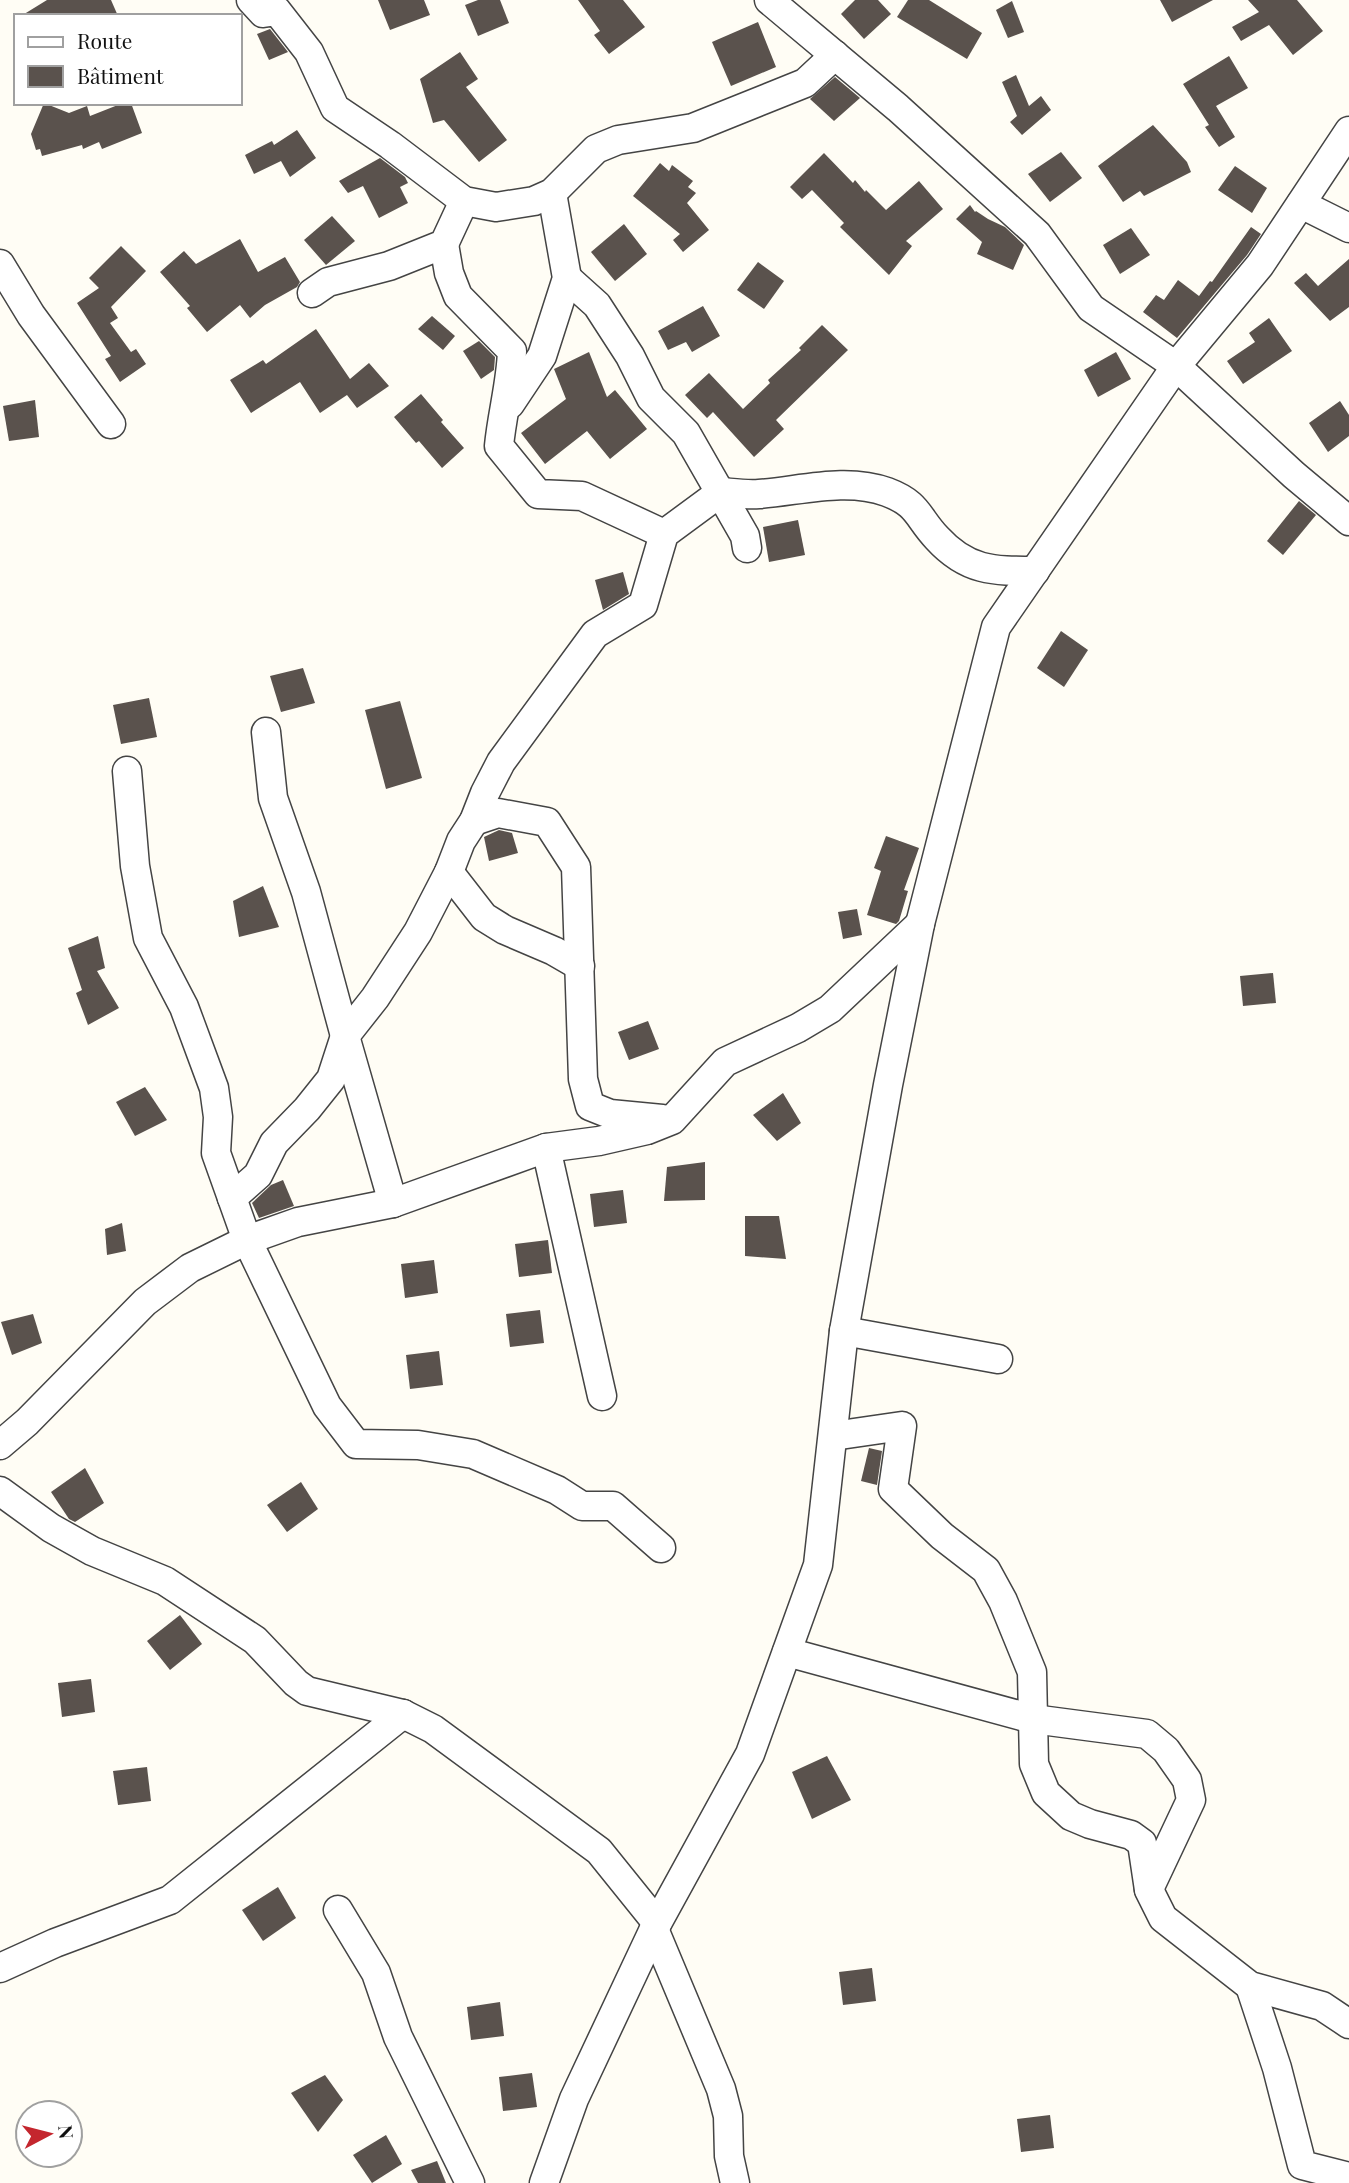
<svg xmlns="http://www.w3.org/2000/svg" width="1349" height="2183" font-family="'Playfair Display',serif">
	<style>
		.building { fill: #5a524d }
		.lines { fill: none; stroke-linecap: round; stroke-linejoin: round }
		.minor-casing { stroke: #444; stroke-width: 31 }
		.minor { stroke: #fff; stroke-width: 28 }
	</style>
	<rect width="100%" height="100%" fill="#fffdf5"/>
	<!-- building -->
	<g class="building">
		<path d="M47 0H111L118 16H21Z"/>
		<path d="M378 0H424L430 15 390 30Z"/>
		<path d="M478 0H500L509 23 478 36 465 5Z"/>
		<path d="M578 0H623L645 27 609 54 594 35 600 31Z"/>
		<path d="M855 0H878L891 14 864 39 841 14Z"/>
		<path d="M908 0H929L982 33 967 59 897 17Z"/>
		<path d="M1160 0H1213L1172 22Z"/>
		<path d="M1248 0H1297L1323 31 1293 55 1269 25 1241 41 1232 27 1259 12Z"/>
		<path d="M1012 1 1024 32 1008 38 996 10Z"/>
		<path d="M758 22 776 67 731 86 712 42Z"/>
		<path d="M270 29 288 52 269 60 257 34Z"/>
		<path d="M460 52 478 79 466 87 507 140 479 162 444 120 433 123 420 79Z"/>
		<path d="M1229 56 1248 88 1216 106 1235 137 1219 147 1205 127 1209 125 1183 84Z"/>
		<path d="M1016 75 1029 106 1041 96 1051 110 1022 135 1010 122 1017 116 1002 82Z"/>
		<path d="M835 77 860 98 834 121 810 99Z"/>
		<path d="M44 103 69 113 87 106 90 116 123 103H131L142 133 102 149 99 142 83 149 82 145 42 156 40 149 36 150 31 134Z"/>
		<path d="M1153 125 1187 162 1191 172 1144 196 1140 191 1123 202 1098 166Z"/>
		<path d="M297 130 316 158 290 177 281 161 254 174 245 155 272 141 274 145Z"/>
		<path d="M1061 152 1082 178 1050 202 1028 174Z"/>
		<path d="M824 153 853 183 855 180 865 192 866 190 886 210 919 181 943 209 906 241 912 246 889 275 840 227 844 223 812 190 802 199 790 187Z"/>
		<path d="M380 158 405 177 408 183 400 187 408 203 379 218 363 186 348 193 339 181Z"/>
		<path d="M660 163 669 171 672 165 693 181 688 187 696 193 687 203 709 230 683 252 673 240 680 234 633 196Z"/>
		<path d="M1235 166 1267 188 1252 213 1218 190Z"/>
		<path d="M970 205 975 212 976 211 988 219 1005 227 1024 245 1013 270 977 254 982 242 956 219Z"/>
		<path d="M332 216 355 241 326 265 304 240Z"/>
		<path d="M624 224 647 254 615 281 591 252Z"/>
		<path d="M1251 227 1261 234 1247 255 1177 338 1143 312 1156 295 1164 300 1178 280 1199 296 1210 281 1212 282Z"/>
		<path d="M1131 228 1150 255 1120 274 1103 245Z"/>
		<path d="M240 239 258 272 285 257 300 282 297 287 265 305 250 318 240 305 207 332 187 308 190 306 160 272 184 251 196 264Z"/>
		<path d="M121 246 146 271 111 307 118 318 110 323 131 352 136 349 146 364 120 382 105 359 111 356 77 303 99 288 89 278Z"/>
		<path d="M1349 259V307L1330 321 1294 283 1306 273 1318 286Z"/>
		<path d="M758 262 784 281 764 309 737 290Z"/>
		<path d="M703 306 720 336 692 352 686 342 668 350 658 331Z"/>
		<path d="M432 316 455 336 443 350 418 329Z"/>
		<path d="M1269 318 1292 351 1243 384 1227 361 1255 342 1249 333Z"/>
		<path d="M822 325 848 350 776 420 784 429 754 457 713 412 707 418 685 395 709 373 743 409 770 383 768 380 801 350 799 348Z"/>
		<path d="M316 329 350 379 369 363 389 386 357 408 347 395 320 413 300 382 251 413 230 380 263 360 266 364Z"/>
		<path d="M479 341 495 357 494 370 481 379 463 351Z"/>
		<path d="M589 352 607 397 615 390 647 429 610 459 587 431 545 464 521 433 566 399 554 369Z"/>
		<path d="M1116 352 1131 379 1098 397 1084 370Z"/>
		<path d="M421 394 443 420 441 422 464 448 442 468 419 441 416 443 394 417Z"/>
		<path d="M35 400 39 437 9 441 3 406Z"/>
		<path d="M1340 401 1349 415V436L1328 452 1309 423Z"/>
		<path d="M1299 501 1316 515 1283 555 1267 541Z"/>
		<path d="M798 520 805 555 769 562 763 527Z"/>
		<path d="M623 572 629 594 603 610 595 580Z"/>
		<path d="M1061 631 1088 650 1064 687 1037 668Z"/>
		<path d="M303 668 315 703 281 712 270 676Z"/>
		<path d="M149 698 157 737 121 744 113 705Z"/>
		<path d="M400 701 422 778 386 789 365 710Z"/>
		<path d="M499 830 512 833 518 853 489 861 484 837Z"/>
		<path d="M886 836 919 848 904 890 908 891 899 921 896 924 867 915 881 871 874 868Z"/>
		<path d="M263 886 279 927 239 937 233 901Z"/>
		<path d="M857 909 862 935 843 939 838 912Z"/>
		<path d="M98 936 105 968 97 971 119 1008 88 1025 76 993 82 990 68 948Z"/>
		<path d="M1273 973 1276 1003 1243 1006 1240 976Z"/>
		<path d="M648 1021 659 1049 629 1060 618 1032Z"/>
		<path d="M145 1087 167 1120 135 1136 116 1102Z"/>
		<path d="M783 1093 801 1123 777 1141 753 1115Z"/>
		<path d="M705 1162V1200L664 1201 667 1167Z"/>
		<path d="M283 1180 294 1206 259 1218 252 1203 271 1185Z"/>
		<path d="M623 1190 627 1223 594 1227 590 1194Z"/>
		<path d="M745 1216H779L786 1259 745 1256Z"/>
		<path d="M122 1223 126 1251 107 1255 105 1229Z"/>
		<path d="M548 1240 552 1273 519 1277 515 1244Z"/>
		<path d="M434 1260 438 1293 405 1298 401 1264Z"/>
		<path d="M540 1310 544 1343 510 1347 506 1314Z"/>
		<path d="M33 1314 42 1343 12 1355 1 1322Z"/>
		<path d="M439 1351 443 1385 410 1389 406 1355Z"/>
		<path d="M869 1448 882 1451 877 1485 861 1481Z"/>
		<path d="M85 1468 104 1503 75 1522 69 1519 51 1492Z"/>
		<path d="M301 1482 318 1509 287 1532 267 1505Z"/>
		<path d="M180 1615 202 1644 170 1670 147 1641Z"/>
		<path d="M91 1679 95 1712 62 1717 58 1683Z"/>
		<path d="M827 1756 851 1800 812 1819 792 1772Z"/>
		<path d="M147 1767 151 1801 118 1805 113 1771Z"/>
		<path d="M278 1887 296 1918 263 1941 242 1910Z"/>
		<path d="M872 1968 876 2001 843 2005 839 1972Z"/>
		<path d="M500 2002 504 2036 471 2040 467 2007Z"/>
		<path d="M532 2073 537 2107 503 2111 499 2077Z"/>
		<path d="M325 2075 343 2100 318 2132 291 2093Z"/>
		<path d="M1050 2115 1054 2148 1021 2152 1017 2119Z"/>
		<path d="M386 2135 402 2164 372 2183 353 2155Z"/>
		<path d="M437 2161 446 2183H418L411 2170Z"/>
	</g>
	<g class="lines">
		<defs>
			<g id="minor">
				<path d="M251 0 263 13 277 11 309 52 335 108 390 145 464 201 496 207 534 201 552 193 596 149 618 140 693 128 805 83 835 55"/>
				<path d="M769 0 898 108 1037 234 1091 308 1176 366 1294 475 1349 521"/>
				<path d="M1301 204 1349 228"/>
				<path d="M444 244 449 273 458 296 512 351C511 383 502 414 499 446L538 494 582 496 664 534"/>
				<path d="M0 264 31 315 111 424"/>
				<path d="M567 278 597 305 630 356 651 398 686 433 745 536 747 548"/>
				<path d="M312 293 328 282 389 266 444 244 464 201"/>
				<path d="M510 404 542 356 567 278 552 193"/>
				<path d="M266 732 273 798 306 892 345 1036 393 1203"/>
				<path d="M127 771 135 866 148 938 184 1007 214 1088 218 1117 216 1153 247 1240 327 1406 356 1444 418 1445 473 1454 557 1490 582 1506H613L661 1548"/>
				<path d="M474 821 498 813 547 822 576 867 583 1079 590 1106 610 1114 662 1119"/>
				<path d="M449 872 484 917 505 930 554 951 580 966"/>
				<path d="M546 1148 602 1396"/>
				<path d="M232 1198 258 1175 274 1143 307 1109 331 1079 345 1036 375 998 418 932 449 872 461 841 474 821 485 793 501 762 595 634 643 605 664 534 721 492C733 493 746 495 759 494 800 491 846 477 887 492 919 504 917 517 937 538 967 571 993 571 1035 571"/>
				<path d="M844 1331 998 1359"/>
				<path d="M833 1436 902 1426 893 1489 942 1536 986 1570 1003 1601 1032 1672 1034 1764 1046 1793 1071 1816 1090 1824 1131 1835 1142 1843 1149 1890 1163 1918 1250 1986 1322 2006 1349 2024"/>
				<path d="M0 1445 27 1422 145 1302 190 1268 247 1240 298 1222 393 1203 546 1148 599 1141 647 1130 672 1120 725 1062 798 1028 830 1009 920 924"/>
				<path d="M0 1491 51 1528 92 1551 165 1581 255 1640 296 1683 307 1691 403 1714 433 1729 599 1851 657 1923"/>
				<path d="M787 1652 1033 1719 1147 1734 1166 1750 1187 1780 1191 1800 1149 1889"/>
				<path d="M338 1910 376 1973 398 2037 470 2183"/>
				<path d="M654 1929 721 2089 728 2116 729 2156 735 2183"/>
				<path d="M0 1968 55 1943 170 1900 403 1714"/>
				<path d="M1250 1986 1277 2068 1302 2165 1349 2177"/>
				<path d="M544 2183 574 2099 654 1929 750 1754 818 1565 844 1331 888 1085 920 924 996 627 1176 366 1260 265 1349 131"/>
			</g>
		</defs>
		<!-- minor casing -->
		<use href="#minor" class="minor-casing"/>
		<!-- minor -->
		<use href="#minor" class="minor"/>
	</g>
	<!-- legend -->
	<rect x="14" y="14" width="228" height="91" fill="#ffffff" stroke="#a0a0a0" stroke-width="2"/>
	<rect x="28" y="37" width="35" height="10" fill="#ffffff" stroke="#a0a0a0" stroke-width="2"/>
	<text x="77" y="49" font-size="21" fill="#111111">Route</text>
	<rect x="28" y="66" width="35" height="21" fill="#5a524d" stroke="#a0a0a0" stroke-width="2"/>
	<text x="77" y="84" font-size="21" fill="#111111">Bâtiment</text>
	<!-- north arrow -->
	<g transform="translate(49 2134) rotate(83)"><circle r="33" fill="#ffffff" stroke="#a0a0a0" stroke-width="2"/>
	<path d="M0-5L12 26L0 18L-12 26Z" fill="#c4262e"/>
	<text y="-10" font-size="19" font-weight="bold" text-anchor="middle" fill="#111111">N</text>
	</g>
</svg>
